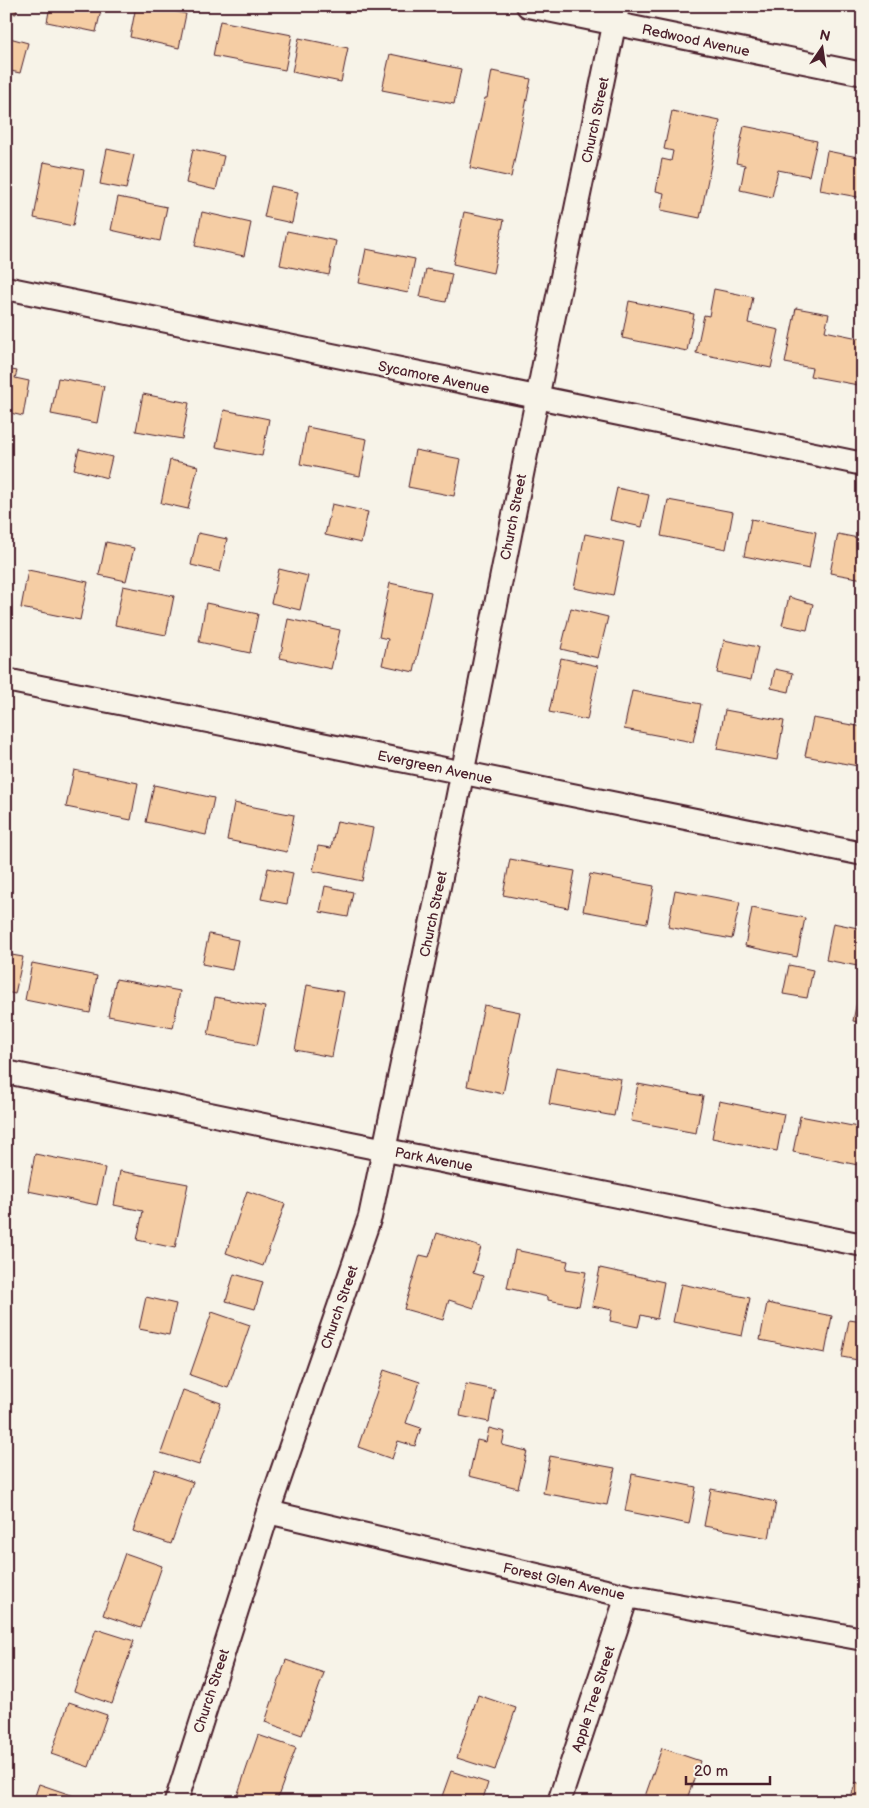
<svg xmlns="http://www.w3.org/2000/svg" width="869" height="1808" font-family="'Balsamiq Sans',sans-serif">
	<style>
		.building { fill: #f5cda4; stroke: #4a1f2b }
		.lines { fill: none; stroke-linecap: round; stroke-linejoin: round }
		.street-casing { stroke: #4a1f2b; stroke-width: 26 }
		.street { stroke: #f7f3e8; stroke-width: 22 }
		.labels { text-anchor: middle; stroke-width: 4.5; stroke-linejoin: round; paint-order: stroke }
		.street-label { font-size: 14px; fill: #4a1f2b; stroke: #f7f3e8 }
	</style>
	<rect width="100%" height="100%" fill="#f7f3e8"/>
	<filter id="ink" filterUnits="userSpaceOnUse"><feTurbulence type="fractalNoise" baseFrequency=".02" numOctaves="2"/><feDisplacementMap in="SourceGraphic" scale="10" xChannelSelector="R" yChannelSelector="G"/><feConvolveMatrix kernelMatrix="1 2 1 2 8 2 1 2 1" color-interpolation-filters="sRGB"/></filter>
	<g filter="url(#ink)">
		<!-- building -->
		<g class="building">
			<path d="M6 6H17L16 14 6 12Z"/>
			<path d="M50 6H102L96 32 47 22Z"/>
			<path d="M136 6H149L186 14 179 48 130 37Z"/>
			<path d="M220 21 292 35 285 70 213 56Z"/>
			<path d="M6 37 28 43 20 73 6 70Z"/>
			<path d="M299 38 348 48 341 82 292 72Z"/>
			<path d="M390 54 461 69 454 104 382 90Z"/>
			<path d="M492 71 531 79 511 177 470 168 485 98H487Z"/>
			<path d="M672 111 720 121 700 218 661 210 664 193 656 191 662 159 671 161 673 151 664 149Z"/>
			<path d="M744 126 817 141 809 176 778 170 772 197 740 190 745 165 736 163Z"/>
			<path d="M107 149 134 155 126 189 100 184Z"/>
			<path d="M193 149 224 156 216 190 186 183Z"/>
			<path d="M827 151 863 158V198L820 190Z"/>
			<path d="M44 162 84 170 73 226 34 218Z"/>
			<path d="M271 186 298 192 292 223 264 217Z"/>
			<path d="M118 197 167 207 160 241 111 230Z"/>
			<path d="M202 212 251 223 244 256 195 246Z"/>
			<path d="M464 212 504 220 493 273 453 264Z"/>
			<path d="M287 231 336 241 329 275 280 265Z"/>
			<path d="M366 249 415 259 408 293 359 283Z"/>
			<path d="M426 269 452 274 446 302 420 297Z"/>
			<path d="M714 289 753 297 748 323 779 330 771 368 696 353 704 315 709 316Z"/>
			<path d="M629 301 694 314 687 351 622 338Z"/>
			<path d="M796 308 829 314 825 331 863 339V362L858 385 810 376 812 368 785 363Z"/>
			<path d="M6 369 17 371 15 378 29 381 23 416 6 412Z"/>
			<path d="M58 378 104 386 97 423 51 414Z"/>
			<path d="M143 394 189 403 182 439 136 431Z"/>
			<path d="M224 410 269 419 262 456 216 447Z"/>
			<path d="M307 427 367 439 360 476 300 464Z"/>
			<path d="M79 449 112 457 107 478 74 469Z"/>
			<path d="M415 450 461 459 454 496 408 487Z"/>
			<path d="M170 460 198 466 188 509 161 503Z"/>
			<path d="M617 488 649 495 642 527 610 520Z"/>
			<path d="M668 500 733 512 726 549 661 536Z"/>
			<path d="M332 504 368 512 361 543 325 535Z"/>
			<path d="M751 519 816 532 809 569 744 556Z"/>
			<path d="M198 533 227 539 220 572 191 565Z"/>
			<path d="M585 534 624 542 613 596 574 588Z"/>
			<path d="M838 534 863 539V579L830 573Z"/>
			<path d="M106 542 134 548 126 581 99 575Z"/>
			<path d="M279 569 308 576 300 610 271 603Z"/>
			<path d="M28 570 88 582 80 620 21 608Z"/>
			<path d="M390 583 431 592 414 672 382 665 388 639 379 637Z"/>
			<path d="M123 586 174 596 166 635 115 625Z"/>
			<path d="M789 597 813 604 807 630 782 625Z"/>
			<path d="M206 603 258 614 250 653 199 642Z"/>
			<path d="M571 608 608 617 598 658 561 649Z"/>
			<path d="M288 619 340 630 331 669 280 658Z"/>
			<path d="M724 640 758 647 751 680 717 673Z"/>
			<path d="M561 658 598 666 587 720 549 712Z"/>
			<path d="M775 669 793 673 789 692 771 688Z"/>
			<path d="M632 691 701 704 693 742 624 729Z"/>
			<path d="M725 710 784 721 777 760 717 749Z"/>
			<path d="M813 718 863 727V767L805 756Z"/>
			<path d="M74 770 138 783 131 820 66 807Z"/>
			<path d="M154 785 214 798 206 835 146 822Z"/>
			<path d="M234 803 294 815 287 852 227 840Z"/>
			<path d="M337 821 373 828 362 881 313 871 318 846 331 848Z"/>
			<path d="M510 859 575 871 568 908 503 895Z"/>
			<path d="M268 868 293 873 287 904 261 899Z"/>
			<path d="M590 874 654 886 647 923 583 911Z"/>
			<path d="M325 886 353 892 348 917 320 912Z"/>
			<path d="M675 890 740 902 732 939 668 927Z"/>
			<path d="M752 908 805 918 797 957 745 946Z"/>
			<path d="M833 923 863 929V967L826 960Z"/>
			<path d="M209 934 238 940 232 970 202 964Z"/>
			<path d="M6 954 23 957 15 994 6 992Z"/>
			<path d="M32 963 97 976 90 1013 25 1000Z"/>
			<path d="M789 965 813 970 807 998 783 994Z"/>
			<path d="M116 979 180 991 173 1028 108 1016Z"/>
			<path d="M307 985 344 992 332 1057 295 1050Z"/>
			<path d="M859 992 863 993V1023L853 1021Z"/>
			<path d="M215 997 265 1007 257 1045 208 1035Z"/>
			<path d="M484 1005 520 1012 503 1094 467 1086Z"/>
			<path d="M556 1067 621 1079 614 1116 549 1104Z"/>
			<path d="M638 1084 703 1096 696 1133 631 1121Z"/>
			<path d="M719 1101 784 1114 777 1151 712 1138Z"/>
			<path d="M800 1116 863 1128V1141L858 1165 793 1152Z"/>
			<path d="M35 1154 105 1168 97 1205 28 1191Z"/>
			<path d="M120 1171 188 1184 175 1248 137 1240 143 1211 114 1205Z"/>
			<path d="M247 1191 285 1204 263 1266 226 1253Z"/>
			<path d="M437 1233 481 1247 473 1273 483 1276 474 1308 449 1300 443 1320 404 1309 420 1255 429 1257Z"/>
			<path d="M515 1250 568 1261 566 1269 586 1272 579 1306 548 1300V1297L507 1288Z"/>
			<path d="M600 1268 664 1282 657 1319 641 1315 638 1327 610 1321 612 1310 592 1306Z"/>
			<path d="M234 1274 263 1282 255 1309 226 1301Z"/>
			<path d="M681 1284 750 1298 742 1336 673 1322Z"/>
			<path d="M146 1297 176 1304 169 1335 139 1329Z"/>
			<path d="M767 1303 832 1316 825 1353 760 1340Z"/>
			<path d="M212 1312 250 1325 228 1388 190 1375Z"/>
			<path d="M849 1320 863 1322V1361L842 1357Z"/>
			<path d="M384 1370 420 1382 406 1423 421 1428 415 1446 398 1441 392 1459 358 1447Z"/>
			<path d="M466 1384 495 1390 489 1422 460 1416Z"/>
			<path d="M183 1390 221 1403 199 1465 161 1453Z"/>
			<path d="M489 1428 505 1432 502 1445 527 1451 518 1488 469 1476 477 1440 486 1442Z"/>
			<path d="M550 1456 615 1468 607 1505 543 1493Z"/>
			<path d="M155 1469 193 1482 171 1544 133 1531Z"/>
			<path d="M632 1474 696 1487 689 1524 625 1511Z"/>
			<path d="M711 1489 776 1502 769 1538 704 1526Z"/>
			<path d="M125 1553 162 1566 141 1628 103 1615Z"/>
			<path d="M96 1629 134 1641 112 1704 74 1691Z"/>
			<path d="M286 1660 324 1673 302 1735 265 1722Z"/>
			<path d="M478 1695 516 1708 495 1770 457 1758Z"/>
			<path d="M69 1702 107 1715 89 1767 51 1754Z"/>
			<path d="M258 1735 296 1748 276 1802H235Z"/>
			<path d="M662 1748 700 1761 686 1802H643Z"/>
			<path d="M451 1771 488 1783 482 1802H440Z"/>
			<path d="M856 1782 863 1785V1802H849Z"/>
			<path d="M39 1784 77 1797 75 1802H33Z"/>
		</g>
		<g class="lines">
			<defs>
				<g id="street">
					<path d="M528 6 863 74"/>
					<path d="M6 288 863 464"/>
					<path d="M6 680 863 854"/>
					<path d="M6 1072 351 1143 863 1245"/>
					<path d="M268 1512 627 1596 863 1639"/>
					<path d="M176 1802 268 1512 370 1217 456 805 544 364 618 6"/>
					<path d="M559 1802 627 1596"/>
				</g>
			</defs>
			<!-- street casing -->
			<use href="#street" class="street-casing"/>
			<!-- street -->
			<use href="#street" class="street"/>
		</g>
	</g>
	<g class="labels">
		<!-- street labels -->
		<g class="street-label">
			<text transform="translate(696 40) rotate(12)" y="5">Redwood Avenue</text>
			<text transform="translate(595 120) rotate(-78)" y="5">Church Street</text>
			<text transform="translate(434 377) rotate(12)" y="5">Sycamore Avenue</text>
			<text transform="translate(513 517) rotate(-79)" y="5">Church Street</text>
			<text transform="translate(435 767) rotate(12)" y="5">Evergreen Avenue</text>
			<text transform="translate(433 914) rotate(-78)" y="5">Church Street</text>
			<text transform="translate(434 1159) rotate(11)" y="5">Park Avenue</text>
			<text transform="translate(339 1307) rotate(-71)" y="5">Church Street</text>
			<text transform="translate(564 1581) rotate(13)" y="5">Forest Glen Avenue</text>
			<text transform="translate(211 1691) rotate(-72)" y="5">Church Street</text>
			<text transform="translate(593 1699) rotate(-72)" y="5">Apple Tree Street</text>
		</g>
	</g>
	<!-- margin -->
	<rect width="869" height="1808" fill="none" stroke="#f7f3e8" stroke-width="25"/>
	<rect x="12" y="12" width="844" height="1783" fill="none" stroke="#4a1f2b" stroke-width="2" filter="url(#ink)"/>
	<!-- north arrow -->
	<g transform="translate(822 48) rotate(13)" stroke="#f7f3e8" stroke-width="4" paint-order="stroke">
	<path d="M0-4L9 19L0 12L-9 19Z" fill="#4a1f2b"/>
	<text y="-8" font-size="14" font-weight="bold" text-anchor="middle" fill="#4a1f2b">N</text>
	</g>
	<!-- scale -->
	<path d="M686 1776v8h84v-8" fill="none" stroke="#4a1f2b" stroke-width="2.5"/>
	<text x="694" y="1776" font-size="15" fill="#4a1f2b" stroke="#f7f3e8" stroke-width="4" paint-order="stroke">20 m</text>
</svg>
